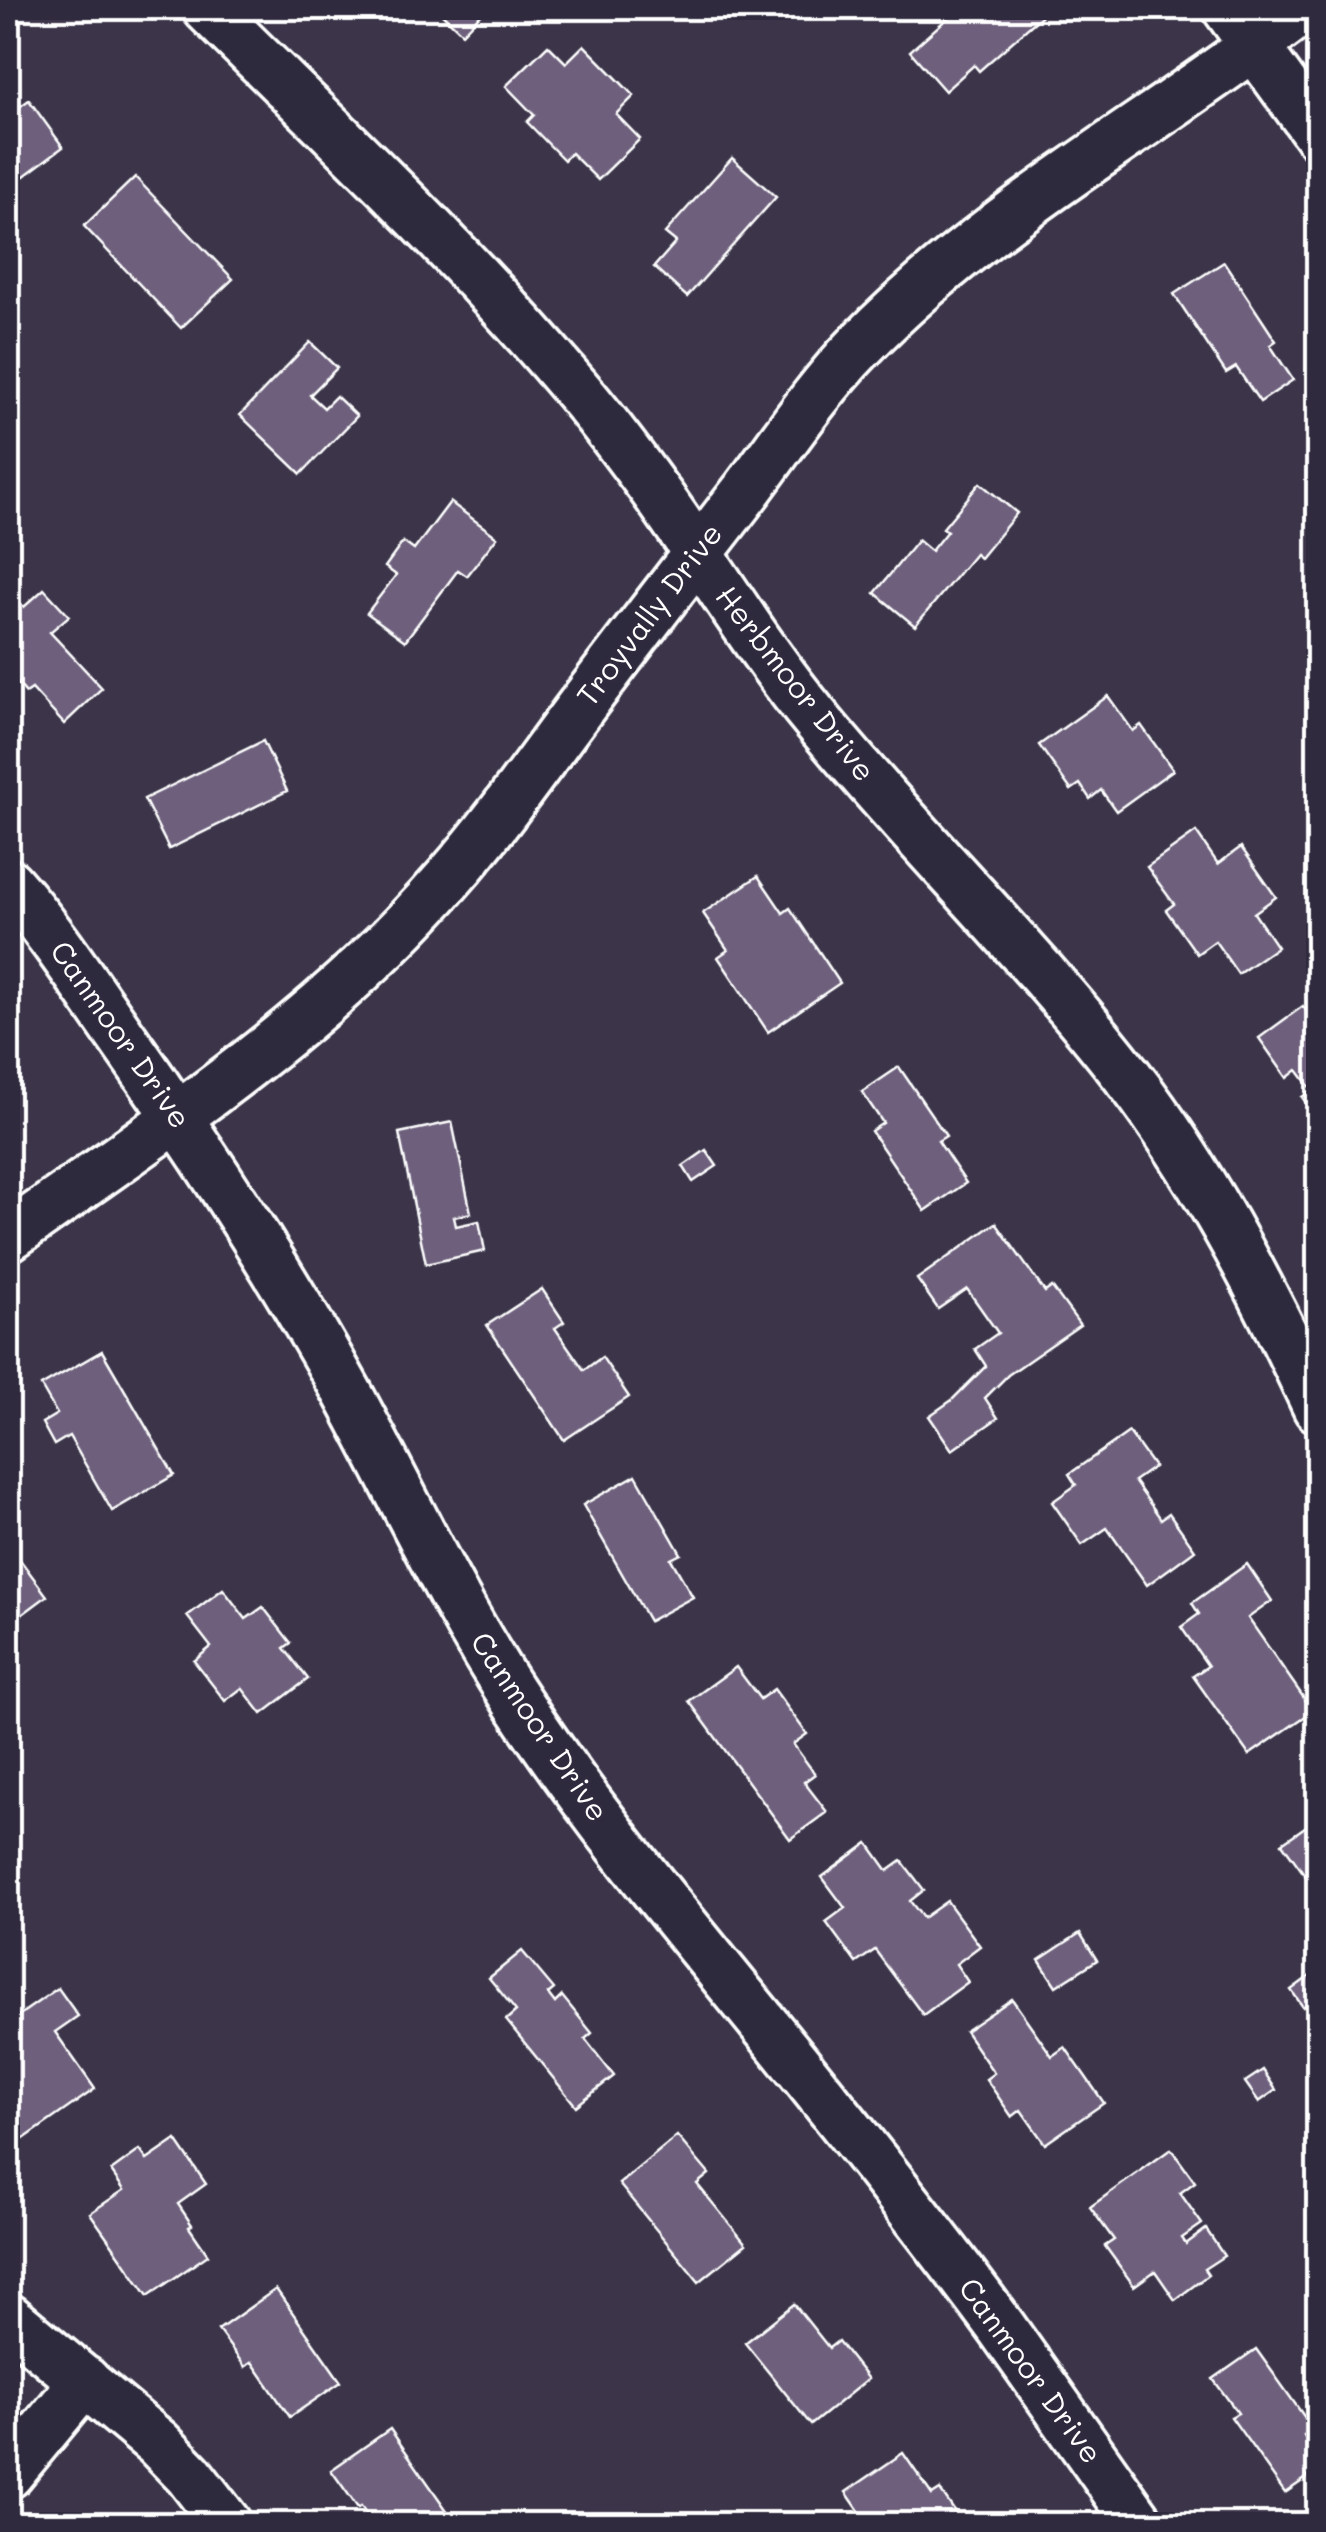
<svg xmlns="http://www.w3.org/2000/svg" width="1326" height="2532" font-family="Mali,sans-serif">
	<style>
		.building { fill: #6e617d; stroke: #fff; stroke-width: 2.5 }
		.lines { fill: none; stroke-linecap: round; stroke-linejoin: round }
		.minor-casing { stroke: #fff; stroke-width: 55 }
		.minor { stroke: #2f2a3d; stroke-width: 48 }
		.labels { text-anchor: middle; stroke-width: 8; stroke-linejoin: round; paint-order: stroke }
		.street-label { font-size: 30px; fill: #fff; stroke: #2f2a3d }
	</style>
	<rect width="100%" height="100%" fill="#3c354a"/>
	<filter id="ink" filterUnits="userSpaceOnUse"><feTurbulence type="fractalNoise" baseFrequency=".01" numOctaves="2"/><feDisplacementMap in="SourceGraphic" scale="20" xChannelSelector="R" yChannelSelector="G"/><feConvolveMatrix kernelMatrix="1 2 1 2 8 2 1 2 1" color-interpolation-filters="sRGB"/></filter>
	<g filter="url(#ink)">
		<!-- building -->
		<g class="building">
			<path d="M436 8H486L462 33Z"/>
			<path d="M959 8H1042L1046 12 979 71 974 65 945 91 910 51Z"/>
			<path d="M548 45 566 63 584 45 634 96 616 114 640 139 598 180 571 153 564 160 527 122 534 115 506 86Z"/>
			<path d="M29 100 63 147 8 188V107L11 113Z"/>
			<path d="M732 158 776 197 687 297 654 267 676 242 665 233Z"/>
			<path d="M135 177 233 279 181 328 84 226Z"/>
			<path d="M1224 262 1276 341 1270 345 1293 380 1260 402 1236 367 1226 373 1174 294Z"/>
			<path d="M310 342 337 368 310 395 324 408 336 396 357 416 301 474 240 415Z"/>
			<path d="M980 483 1017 513 980 558 975 554 915 626 875 593 918 540 931 551 947 531 943 528Z"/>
			<path d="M450 502 497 537 467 576 458 570 405 641 367 613 396 575 385 567 403 542 414 550Z"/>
			<path d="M44 589 69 616 50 632 102 688 64 724 32 689 26 693 8 672V593L9 591 24 607Z"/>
			<path d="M1108 696 1133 731 1141 725 1173 770 1116 811 1101 790 1090 799 1080 784 1071 790 1039 745Z"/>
			<path d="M263 741 287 791 169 849 144 799Z"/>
			<path d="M1196 832 1218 864 1241 847 1276 897 1254 913 1277 947 1238 974 1215 941 1197 954 1166 910 1174 904 1147 867Z"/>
			<path d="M758 876 783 913 790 908 840 983 768 1032 718 957 728 950 703 913Z"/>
			<path d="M1303 1006 1318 1027V1120L1302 1097 1312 1090 1297 1070 1287 1078 1259 1038Z"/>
			<path d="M899 1067 946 1136 938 1141 966 1183 925 1211 871 1131 883 1123 862 1092Z"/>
			<path d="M452 1122 471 1213 454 1217 456 1226 479 1221 485 1251 426 1264 399 1133Z"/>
			<path d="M706 1150 717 1166 693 1182 683 1166Z"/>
			<path d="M996 1223 1045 1292 1052 1287 1080 1325 1008 1375 985 1398 998 1418 952 1450 929 1416 952 1400 986 1366 975 1349 998 1333 967 1289 938 1309 917 1279Z"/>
			<path d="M542 1289 564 1322 555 1328 584 1370 602 1357 629 1397 564 1440 487 1325Z"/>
			<path d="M102 1351 174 1475 112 1511 69 1436 54 1445 42 1423 57 1414 41 1386Z"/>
			<path d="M1129 1432 1154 1467 1134 1481 1161 1519 1169 1513 1195 1550 1147 1585 1107 1528 1082 1545 1052 1502 1076 1485 1069 1474Z"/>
			<path d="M636 1475 681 1554 671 1559 693 1597 649 1621 583 1505Z"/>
			<path d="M18 1557 47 1596 8 1625V1565Z"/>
			<path d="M1247 1564 1272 1601 1248 1618 1313 1711 1249 1755 1193 1676 1208 1666 1181 1627 1199 1614 1192 1603Z"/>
			<path d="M223 1589 246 1619 263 1607 291 1643 284 1648 308 1679 262 1714 242 1688 225 1701 194 1661 211 1647 187 1616Z"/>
			<path d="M736 1667 760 1699 774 1689 807 1734 793 1744 815 1774 804 1782 827 1812 790 1839 689 1701Z"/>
			<path d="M1318 1818V1876L1310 1882 1282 1843Z"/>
			<path d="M868 1843 888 1871 902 1861 924 1890 910 1901 923 1918 947 1901 980 1946 956 1964 968 1982 923 2015 875 1950 856 1963 826 1922 845 1908 822 1877Z"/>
			<path d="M1080 1933 1097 1960 1056 1986 1039 1960Z"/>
			<path d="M522 1951 554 1989 548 1994 555 2003 562 1996 592 2033 585 2039 614 2076 576 2106 506 2020 516 2011 489 1978Z"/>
			<path d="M1318 1970V1996L1303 2007 1291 1990Z"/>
			<path d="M58 1988 78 2016 55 2032 95 2089 18 2143 8 2127V2095L12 2092 8 2086V2023Z"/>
			<path d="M1012 1999 1052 2056 1065 2047 1104 2103 1045 2144 1021 2110 1012 2117 986 2079 994 2073 965 2031Z"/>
			<path d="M1263 2070 1276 2090 1259 2102 1245 2082Z"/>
			<path d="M677 2136 709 2174 697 2184 746 2244 699 2282 619 2184Z"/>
			<path d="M176 2140 206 2184 178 2204 192 2225 189 2227 208 2255 148 2296 90 2213 124 2190 111 2171 140 2150 147 2160Z"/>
			<path d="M1171 2149 1195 2182 1180 2193 1202 2224 1182 2238 1186 2244 1206 2229 1224 2256 1204 2269 1208 2275 1175 2300 1155 2271 1134 2286 1105 2246 1114 2240 1090 2207Z"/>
			<path d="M276 2289 341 2382 290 2417 252 2362 245 2367 218 2330Z"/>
			<path d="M794 2304 829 2348 838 2341 868 2379 811 2425 745 2343Z"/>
			<path d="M1256 2349 1313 2429 1304 2436 1318 2457V2470L1285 2493 1231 2417 1238 2413 1213 2379Z"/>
			<path d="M390 2429 448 2512 431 2524H374L361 2506 358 2508 331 2470Z"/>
			<path d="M903 2453 932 2495 940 2490 962 2522 971 2516 977 2524H868L846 2492Z"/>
		</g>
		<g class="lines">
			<defs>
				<g id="minor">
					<path d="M207 8C329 129 454 245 566 377 599 415 630 456 660 498 712 571 758 649 816 719 921 847 1042 962 1141 1094 1213 1192 1267 1299 1318 1408"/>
					<path d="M1227 8 1318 134"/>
					<path d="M8 883C50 930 85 985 121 1036 202 1151 279 1269 347 1392 403 1495 452 1603 516 1700 604 1835 710 1956 810 2081 875 2162 940 2244 1001 2327 1048 2393 1094 2459 1140 2524"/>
					<path d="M8 1237C162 1128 324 1022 449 878 495 826 535 768 576 713 632 638 690 564 747 490 783 442 817 390 859 347 989 212 1158 122 1305 8"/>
					<path d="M8 2318 158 2443 189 2475 227 2524"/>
					<path d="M8 2474 85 2381"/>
				</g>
			</defs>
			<!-- minor casing -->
			<use href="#minor" class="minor-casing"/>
			<!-- minor -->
			<use href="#minor" class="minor"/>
		</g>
	</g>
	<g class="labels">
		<!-- street labels -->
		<g class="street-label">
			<text transform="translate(650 615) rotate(-53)" y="10">Troyvally Drive</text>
			<text transform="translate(795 684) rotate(52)" y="10">Herbmoor Drive</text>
			<text transform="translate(120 1035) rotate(55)" y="10">Canmoor Drive</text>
			<text transform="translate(539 1727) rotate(56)" y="10">Canmoor Drive</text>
			<text transform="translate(1030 2371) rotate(54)" y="10">Canmoor Drive</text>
		</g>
	</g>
	<!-- margin -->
	<rect width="1326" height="2532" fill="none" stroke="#2f2a3d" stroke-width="40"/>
	<rect x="20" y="20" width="1286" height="2492" fill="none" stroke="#fff" stroke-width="4" filter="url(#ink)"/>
</svg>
